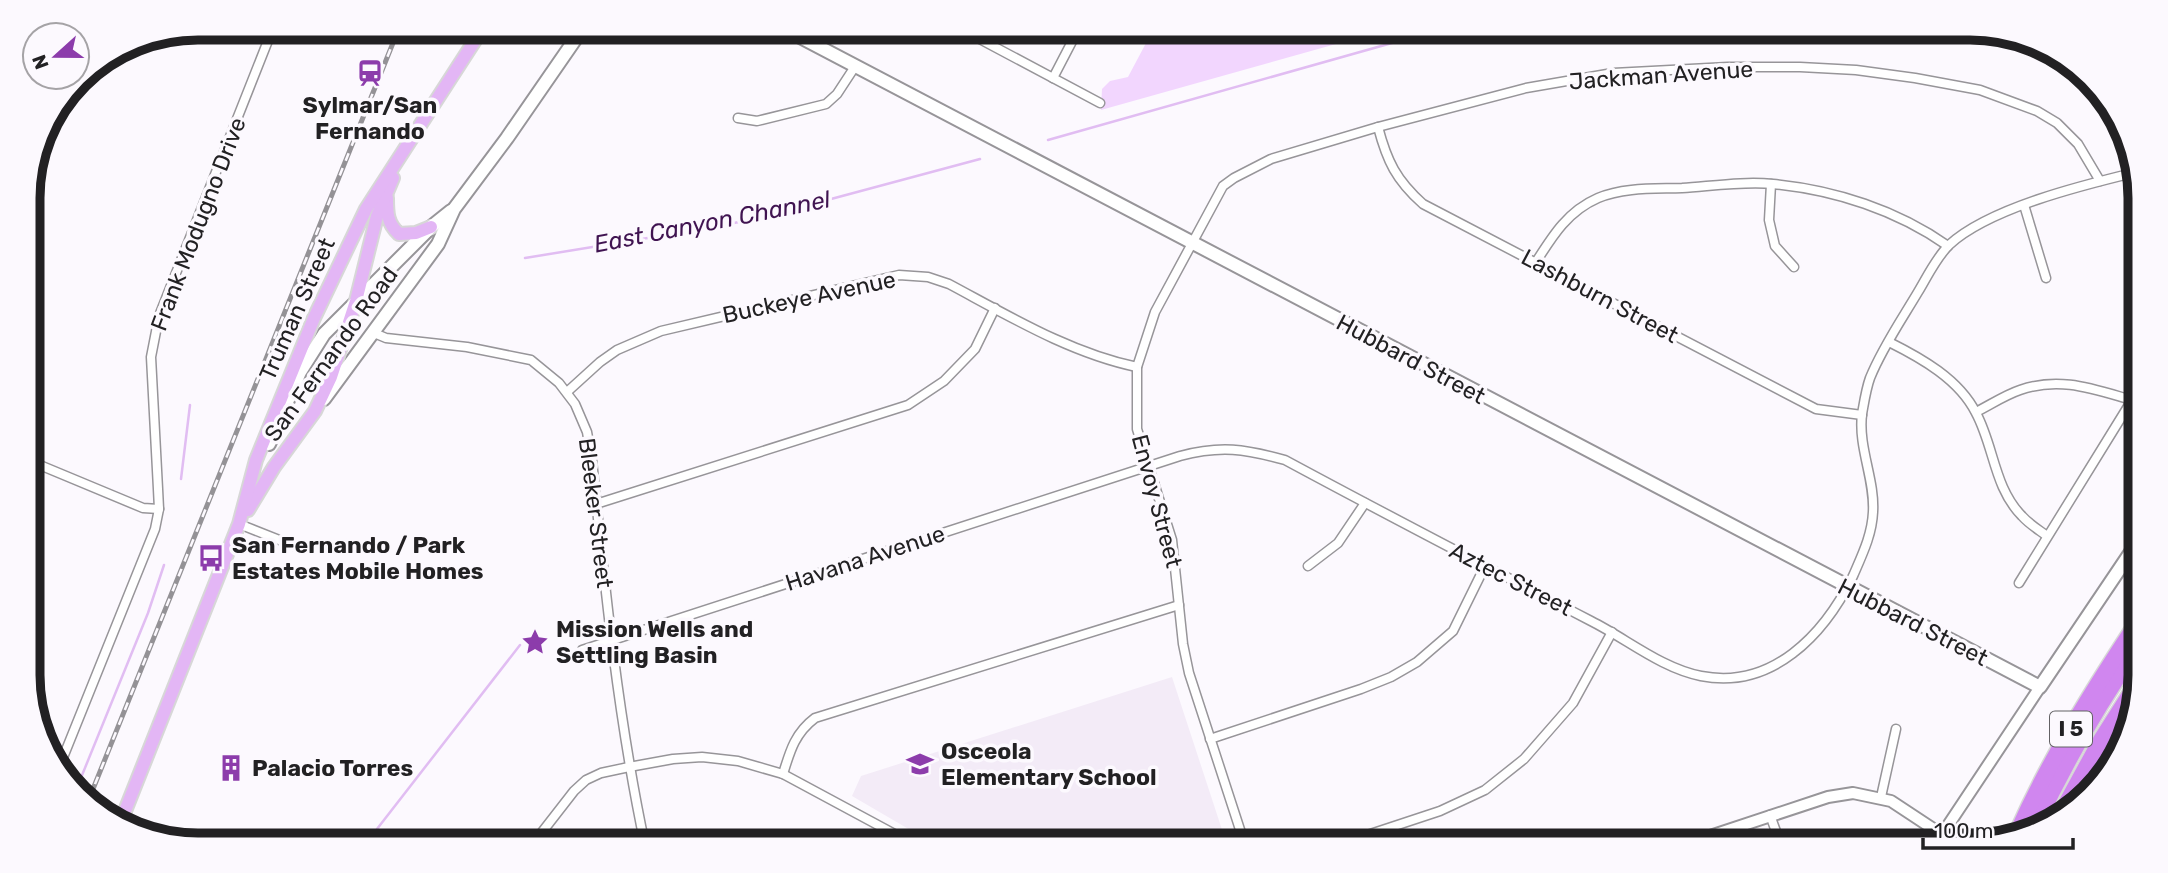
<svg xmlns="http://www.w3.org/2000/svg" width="2168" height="873" font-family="Rubik,sans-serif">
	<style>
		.built { fill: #f3ebf7 }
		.green { fill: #f2d6fe }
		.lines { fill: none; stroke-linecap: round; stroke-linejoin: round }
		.stream { stroke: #e1bdf2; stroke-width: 2.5 }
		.minor-casing { stroke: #979599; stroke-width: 11 }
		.tertiary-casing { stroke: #979599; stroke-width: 14 }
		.secondary-casing { stroke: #979599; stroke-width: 16 }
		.primary-casing { stroke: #d7d7d7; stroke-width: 16 }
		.motorway-casing { stroke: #d7d7d7; stroke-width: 19 }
		.minor { stroke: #fff; stroke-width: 8 }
		.tertiary { stroke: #fff; stroke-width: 10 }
		.secondary { stroke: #fff; stroke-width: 12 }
		.primary { stroke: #e3b6f5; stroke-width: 12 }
		.motorway { stroke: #d086ef; stroke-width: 16 }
		.rail-casing { stroke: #949296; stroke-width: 5 }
		.rail { stroke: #fcf9fe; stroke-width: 2.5; stroke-dasharray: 8; stroke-linecap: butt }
		.labels { text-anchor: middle; stroke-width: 7; stroke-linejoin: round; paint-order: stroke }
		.shield { fill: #fcf9fe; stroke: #636265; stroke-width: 2 }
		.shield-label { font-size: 21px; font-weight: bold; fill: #222123 }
		.street-label { font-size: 23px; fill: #222123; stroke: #fcf9fe }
		.poi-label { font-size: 23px; font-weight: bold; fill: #222123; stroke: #fcf9fe; text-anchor: start }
		.water-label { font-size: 24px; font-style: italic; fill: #401451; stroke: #fcf9fe }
		.rim { fill: none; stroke: #222123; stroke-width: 9 }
	</style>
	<rect width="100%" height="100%" fill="#fcf9fe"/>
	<!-- built -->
	<path class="built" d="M1172 677 1227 845H936L852 796 861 776Z"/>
	<!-- green -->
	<path class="green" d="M1154 28H1393L1101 110 1102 89 1110 81 1128 77Z"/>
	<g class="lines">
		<!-- stream -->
		<g class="stream">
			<path d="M1048 140 1445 28"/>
			<path d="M525 258 709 228 764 217 980 159"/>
			<path d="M181 479 190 405"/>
			<path d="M76 790 148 613 164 565"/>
			<path d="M374 845 377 829 520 645"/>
		</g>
		<defs>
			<g id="minor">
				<path d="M959 28 1100 103"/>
				<path d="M1053 78 1079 28"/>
				<path d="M738 118 757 121 826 104 837 94 856 65"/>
				<path d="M1378 127C1387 161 1396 180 1423 204L1816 409 1862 415"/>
				<path d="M1771 184 1769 220 1775 246 1794 267"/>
				<path d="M2024 205 2046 278"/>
				<path d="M1536 262C1553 235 1568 211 1598 198 1624 187 1655 189 1682 188 1712 186 1744 181 1773 184 1835 190 1897 210 1948 246"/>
				<path d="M374 333 386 338 467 347 531 360 559 383 575 404 587 432 592 460C605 589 618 718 645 845"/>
				<path d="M1889 342C1921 358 1959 379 1976 413 1994 446 1994 488 2022 516 2029 524 2039 530 2047 536"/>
				<path d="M567 392 600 362 617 350 661 331 899 275 928 277 949 284C1009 316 1070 353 1137 367"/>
				<path d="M1976 412C1990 405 2005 395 2020 390 2060 376 2093 389 2132 400"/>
				<path d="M30 461 143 508 159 509"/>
				<path d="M596 504 908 405 944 381 975 349 995 308"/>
				<path d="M239 524 297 547"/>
				<path d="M1308 566 1338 543 1365 503"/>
				<path d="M2019 583 2132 400 2136 388"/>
				<path d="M582 650 1180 456C1221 445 1245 449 1285 460 1387 515 1489 568 1591 621 1627 639 1661 668 1701 676 1772 690 1824 635 1853 576 1862 555 1872 535 1873 512 1875 479 1858 448 1862 414 1864 403 1866 389 1870 378 1882 348 1902 319 1918 292 1927 277 1936 258 1949 245 1989 208 2083 185 2137 172"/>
				<path d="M1210 739 1361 689 1391 677 1417 662 1453 631 1485 566"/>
				<path d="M60 765 155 529 159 509 158 489 151 357 159 316 273 28"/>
				<path d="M783 774C790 751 795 733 815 718L1179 605"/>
				<path d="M1881 797 1896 729"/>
				<path d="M1770 815 1781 845"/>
				<path d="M532 845 574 791 586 780 601 773 629 767 673 759 702 757 738 761 783 774 915 845"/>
				<path d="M1245 845 1189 673 1183 644 1172 540 1137 429V367L1155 312 1223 186 1234 178 1271 159 1378 127 1526 88 1613 73 1728 67H1800L1856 70 1915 78 1980 90 2037 111 2057 123 2078 144 2100 181"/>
				<path d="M1337 845 1440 811 1485 790 1524 759 1573 703 1612 632"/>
			</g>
			<g id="tertiary">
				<path d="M1683 845 1828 797 1853 793 1891 801 1941 834"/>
				<path d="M1935 845 2040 687"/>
			</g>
			<g id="secondary">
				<path d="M783 28 2040 687 2133 549"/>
				<path d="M324 399 438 244 454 209 507 138 583 28"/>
				<path d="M269 444 300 372 324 334 431 227 451 211"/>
			</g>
			<g id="primary">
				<path d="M387 198C387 213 387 223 399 234L416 233 431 227"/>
				<path d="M248 510 274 467 315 411 331 377 356 301 377 216 393 178"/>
				<path d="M121 821 239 524 256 460 314 318 366 209 483 28"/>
			</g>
			<g id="motorway">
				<path d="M2060 815 2101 740 2131 693"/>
				<path d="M2036 824C2064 766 2095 709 2132 656"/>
				<path d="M2018 831C2049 761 2090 695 2132 631"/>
			</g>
		</defs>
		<!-- minor casing -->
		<use href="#minor" class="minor-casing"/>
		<!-- tertiary casing -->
		<use href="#tertiary" class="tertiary-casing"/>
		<!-- secondary casing -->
		<use href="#secondary" class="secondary-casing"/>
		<!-- primary casing -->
		<use href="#primary" class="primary-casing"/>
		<!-- motorway casing -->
		<use href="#motorway" class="motorway-casing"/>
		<!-- minor -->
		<use href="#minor" class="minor"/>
		<!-- tertiary -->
		<use href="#tertiary" class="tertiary"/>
		<!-- secondary -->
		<use href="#secondary" class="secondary"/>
		<!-- primary -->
		<use href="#primary" class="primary"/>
		<!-- motorway -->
		<use href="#motorway" class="motorway"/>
		<defs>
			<path id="rail" d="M89 799 399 28"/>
		</defs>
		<!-- rail casing -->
		<use href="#rail" class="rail-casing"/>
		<!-- rail -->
		<use href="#rail" class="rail"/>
	</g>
	<!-- icons -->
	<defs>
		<symbol id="station-bare" viewBox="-9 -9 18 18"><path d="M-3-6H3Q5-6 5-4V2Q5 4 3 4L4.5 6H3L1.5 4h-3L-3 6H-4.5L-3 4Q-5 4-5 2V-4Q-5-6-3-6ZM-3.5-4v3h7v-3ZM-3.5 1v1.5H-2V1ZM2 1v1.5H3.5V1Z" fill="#8c3cab" stroke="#fcf9fe" stroke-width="2.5" paint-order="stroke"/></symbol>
		<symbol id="bus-bare" viewBox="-9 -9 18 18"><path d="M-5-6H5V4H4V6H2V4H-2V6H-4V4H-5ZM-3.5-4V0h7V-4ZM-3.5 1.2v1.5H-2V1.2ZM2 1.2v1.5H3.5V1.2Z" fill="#8c3cab" stroke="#fcf9fe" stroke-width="2.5" paint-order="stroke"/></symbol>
		<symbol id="sight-bare" viewBox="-9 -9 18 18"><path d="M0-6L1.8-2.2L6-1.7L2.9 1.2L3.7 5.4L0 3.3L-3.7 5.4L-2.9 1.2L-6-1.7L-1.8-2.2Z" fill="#8c3cab" stroke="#fcf9fe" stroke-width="2.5" paint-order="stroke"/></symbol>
		<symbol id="school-bare" viewBox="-9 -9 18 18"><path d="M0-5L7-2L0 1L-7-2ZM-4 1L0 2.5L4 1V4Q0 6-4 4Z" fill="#8c3cab" stroke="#fcf9fe" stroke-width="2.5" paint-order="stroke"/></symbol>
		<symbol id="building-bare" viewBox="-9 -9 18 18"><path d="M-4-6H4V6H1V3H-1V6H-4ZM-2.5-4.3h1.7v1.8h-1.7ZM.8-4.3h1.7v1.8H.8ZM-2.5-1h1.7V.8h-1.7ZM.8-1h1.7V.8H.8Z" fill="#8c3cab" stroke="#fcf9fe" stroke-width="2.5" paint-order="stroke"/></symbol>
	</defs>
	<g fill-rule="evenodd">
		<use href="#station-bare" x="351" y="54" width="38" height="38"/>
		<use href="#bus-bare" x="192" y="539" width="38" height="38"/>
		<use href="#sight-bare" x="516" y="623" width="38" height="38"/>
		<use href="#school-bare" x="901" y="745" width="38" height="38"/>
		<use href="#building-bare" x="212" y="749" width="38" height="38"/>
	</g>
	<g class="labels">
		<!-- shield labels -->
		<rect class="shield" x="2050" y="711.5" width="42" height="35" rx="5"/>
		<g class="shield-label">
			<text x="2071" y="736">I 5</text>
		</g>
		<!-- street labels -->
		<g class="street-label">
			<text transform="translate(1661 75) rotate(-4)" y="8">Jackman Avenue</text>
			<text transform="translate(198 224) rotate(-69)" y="8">Frank Modugno Drive</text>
			<text transform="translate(1600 296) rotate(28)" y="8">Lashburn Street</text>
			<text transform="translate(809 297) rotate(-12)" y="8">Buckeye Avenue</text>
			<text transform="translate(297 309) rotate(-66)" y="8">Truman Street</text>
			<text transform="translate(331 354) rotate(-54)" y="8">San Fernando Road</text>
			<text transform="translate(1411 359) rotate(28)" y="8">Hubbard Street</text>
			<text transform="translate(1157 501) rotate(75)" y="8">Envoy Street</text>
			<text transform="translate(596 513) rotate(83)" y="8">Bleeker Street</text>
			<text transform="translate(865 558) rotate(-18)" y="8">Havana Avenue</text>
			<text transform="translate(1511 579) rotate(27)" y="8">Aztec Street</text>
			<text transform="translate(1913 622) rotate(27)" y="8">Hubbard Street</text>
		</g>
		<!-- poi labels -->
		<g class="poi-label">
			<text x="370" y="113" text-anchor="middle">Sylmar/San<tspan x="370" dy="26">Fernando</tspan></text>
			<text x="232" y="553">San Fernando / Park<tspan x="232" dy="26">Estates Mobile Homes</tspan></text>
			<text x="556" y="637">Mission Wells and<tspan x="556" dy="26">Settling Basin</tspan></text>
			<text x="941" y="759">Osceola<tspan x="941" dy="26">Elementary School</tspan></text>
			<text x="252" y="776">Palacio Torres</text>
		</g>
		<!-- water labels -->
		<g class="water-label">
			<text transform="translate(712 222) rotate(-11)" y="8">East Canyon Channel</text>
		</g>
	</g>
	<!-- crop -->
	<path d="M0 0H2168V873H0ZM198 40H1970A158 158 0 0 1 2128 198V675A158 158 0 0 1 1970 833H198A158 158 0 0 1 40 675V198A158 158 0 0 1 198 40Z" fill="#fcf9fe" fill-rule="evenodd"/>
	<path class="rim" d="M198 40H1970A158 158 0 0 1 2128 198V675A158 158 0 0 1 1970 833H198A158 158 0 0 1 40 675V198A158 158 0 0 1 198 40Z"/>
	<!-- north arrow -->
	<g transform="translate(56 56) rotate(249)"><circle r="33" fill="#fcf9fe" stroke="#a5a3a6" stroke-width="2"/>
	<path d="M0-5L12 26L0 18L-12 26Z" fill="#8c3cab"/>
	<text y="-10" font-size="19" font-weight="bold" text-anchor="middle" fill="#222123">N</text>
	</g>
	<!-- scale -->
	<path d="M1923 838v10h150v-10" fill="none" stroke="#222123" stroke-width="3.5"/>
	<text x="1934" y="838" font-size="21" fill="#222123" stroke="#fcf9fe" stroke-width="5" paint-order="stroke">100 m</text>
</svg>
